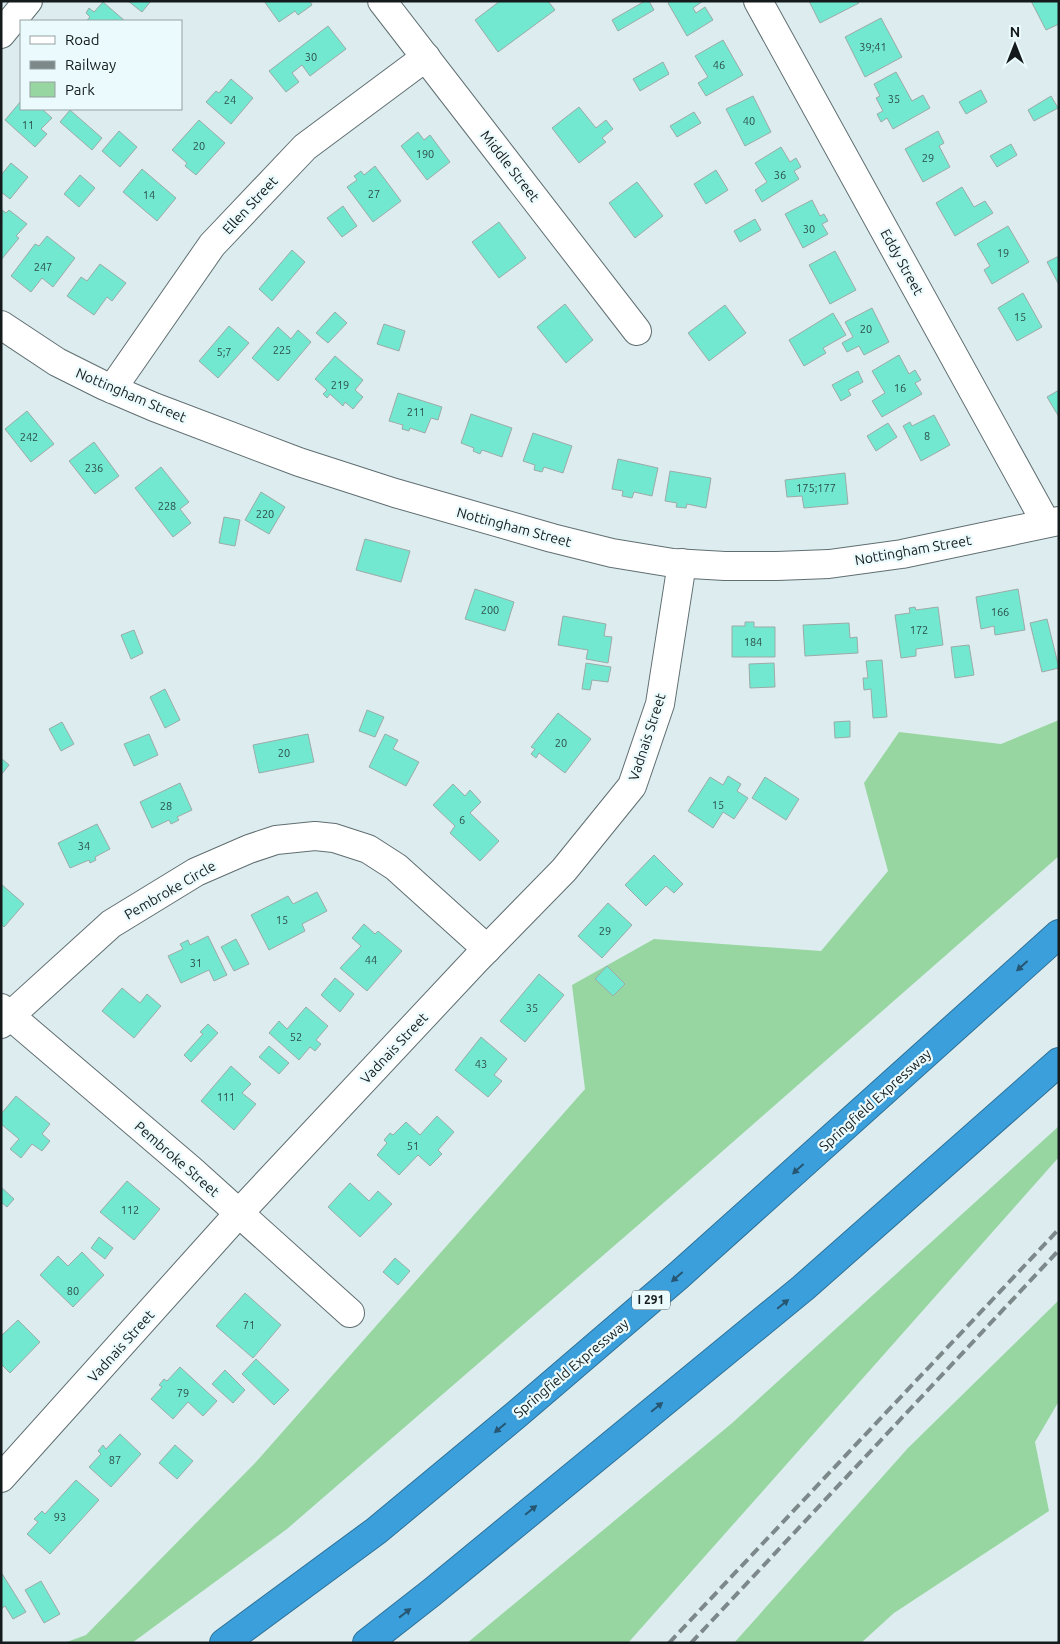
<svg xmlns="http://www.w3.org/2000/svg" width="1060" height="1644" font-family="Ubuntu,sans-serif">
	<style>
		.green { fill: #98d6a1 }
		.building { fill: #72e8d1; stroke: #9caba7 }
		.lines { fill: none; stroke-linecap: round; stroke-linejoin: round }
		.minor-casing { stroke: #606e71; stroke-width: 30 }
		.highway-casing { stroke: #2e7198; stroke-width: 30 }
		.minor { stroke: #fff; stroke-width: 28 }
		.highway { stroke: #3b9fdb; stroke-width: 28 }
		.rail { stroke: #7d888a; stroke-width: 4; stroke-dasharray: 10 5; stroke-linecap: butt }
		.oneway { fill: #265672 }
		.labels { text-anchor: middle; stroke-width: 4.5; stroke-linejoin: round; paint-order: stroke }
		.number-label { font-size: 11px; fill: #2c4e49 }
		.shield { fill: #eafafd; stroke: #555e60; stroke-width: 1 }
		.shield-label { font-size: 12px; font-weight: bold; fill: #151b1c }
		.street-label { font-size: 14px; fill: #151b1c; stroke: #eafafd }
	</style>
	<rect width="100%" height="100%" fill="#ddedef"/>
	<!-- green -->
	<g class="green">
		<path d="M1059 720V856L644 1220 287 1529 132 1643H64L86 1635 256 1462 585 1089 572 985 654 939 821 951 888 871 864 783 899 732 1001 744Z"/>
		<path d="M1059 1126V1157L628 1643H467L731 1424Z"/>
		<path d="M1059 1300V1401L1035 1442 1049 1511 894 1613 861 1643H734L908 1448Z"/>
	</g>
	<!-- building -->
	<g class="building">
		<path d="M128 1H151L142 12Z"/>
		<path d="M264 1H310L312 5 298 15 295 11 279 22Z"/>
		<path d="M500 1H548L555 10 498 52 475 20Z"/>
		<path d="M645 1H649L654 10 618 31 612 20Z"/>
		<path d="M670 1H703L693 8 696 13 705 7 713 20 687 36 668 3Z"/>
		<path d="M809 1H857L859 3 820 23Z"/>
		<path d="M1031 1H1059V24L1046 30Z"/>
		<path d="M103 2 125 21H86L90 17 86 13 89 8 94 12Z"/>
		<path d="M881 18 902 57 865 77 845 37Z"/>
		<path d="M328 26 346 49 310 76 302 65 292 73 299 82 286 92 269 71Z"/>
		<path d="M723 40 743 75 706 96 698 83 708 77 695 56Z"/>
		<path d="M663 62 669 74 640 91 633 79Z"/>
		<path d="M896 72 912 101 923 95 930 108 893 129 887 118 881 122 877 114 883 111 876 98 880 96 874 84Z"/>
		<path d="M231 79 253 98 231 124 206 102 216 91 219 93Z"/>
		<path d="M981 90 987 102 966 114 959 102Z"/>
		<path d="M753 96 771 132 745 146 726 109Z"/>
		<path d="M1051 96 1058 108 1034 121 1028 110Z"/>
		<path d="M21 101V109H42L52 118 41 129 47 134 35 147 5 120Z"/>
		<path d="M579 107 596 128 606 120 613 129 602 138 606 142 579 163 552 128Z"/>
		<path d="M70 110 102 138 92 150 60 122Z"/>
		<path d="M694 112 701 123 677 137 670 126Z"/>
		<path d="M199 120 225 143 196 175 185 166 187 163 172 150Z"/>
		<path d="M119 131 137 147 120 167 102 151Z"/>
		<path d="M938 131 944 143 939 146 950 167 923 182 905 149Z"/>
		<path d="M418 132 424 140 430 135 450 162 427 180 401 146Z"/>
		<path d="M1011 144 1017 155 997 167 990 156Z"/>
		<path d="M781 147 790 162 796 158 801 167 794 171 799 179 762 202 755 190 767 182 755 163Z"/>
		<path d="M11 163 28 177 10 199 1 192V175Z"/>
		<path d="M375 166 401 201 373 222 347 187 357 180 354 176 361 171 364 175Z"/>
		<path d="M142 169 176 198 157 221 123 192Z"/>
		<path d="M716 170 728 190 706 204 694 184Z"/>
		<path d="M80 175 95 188 79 207 64 194Z"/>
		<path d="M637 182 663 216 635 238 609 203Z"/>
		<path d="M962 187 974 207 985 201 993 213 955 236 936 203Z"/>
		<path d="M812 200 820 216 824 214 828 221 822 224 828 234 803 248 785 214Z"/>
		<path d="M343 206 357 226 342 237 327 218Z"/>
		<path d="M2 210 6 213 9 210 27 224 16 236 19 238 1 260Z"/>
		<path d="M755 219 761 230 740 242 734 231Z"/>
		<path d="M499 222 526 258 499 278 472 242Z"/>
		<path d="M1008 226 1029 262 992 284 984 270 990 266 977 244Z"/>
		<path d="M47 236 75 258 53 287 42 278 31 292 11 276 35 244 39 246Z"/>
		<path d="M292 250 305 262 272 301 259 289Z"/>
		<path d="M835 251 856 290 830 304 809 265Z"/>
		<path d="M1059 256V285L1047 262Z"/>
		<path d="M100 264 126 283 112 301 107 297 94 315 67 296 81 277 87 281Z"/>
		<path d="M1023 293 1042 327 1017 341 998 308Z"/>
		<path d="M565 304 593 340 566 363 537 327Z"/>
		<path d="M725 305 746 333 709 361 688 333Z"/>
		<path d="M872 308 889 342 864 355 859 346 847 352 842 343 853 337 845 322Z"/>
		<path d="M335 312 347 323 328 343 316 333Z"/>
		<path d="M833 313 846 335 823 348 826 353 804 366 789 340Z"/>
		<path d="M384 324 405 331 399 351 377 344Z"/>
		<path d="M229 326 249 343 218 378 199 361Z"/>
		<path d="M278 327 291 339 298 330 311 342 278 381 252 358Z"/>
		<path d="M899 355 909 374 915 370 921 380 915 383 922 394 882 417 872 401 885 393 872 371Z"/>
		<path d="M335 356 363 380 355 390 363 397 353 409 345 402 343 406 330 394 327 398 323 394 327 390 315 379Z"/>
		<path d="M858 371 863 382 848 390 851 395 841 401 832 385Z"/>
		<path d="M1059 390V417L1047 397Z"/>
		<path d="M398 393 442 407 438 420 431 418 425 433 410 428 409 431 402 429 403 425 389 421Z"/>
		<path d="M27 411 54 444 31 462 5 429Z"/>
		<path d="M471 414 512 428 502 457 482 450 480 454 473 451 474 448 461 443Z"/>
		<path d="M934 415 950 445 921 461 903 426 910 422 912 426Z"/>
		<path d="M888 423 897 437 876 451 867 436Z"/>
		<path d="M533 433 572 446 563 473 544 467 542 472 534 470 535 465 523 461Z"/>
		<path d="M94 442 119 476 95 494 69 461Z"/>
		<path d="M618 459 658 468 652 496 634 492 632 498 622 496 623 491 612 489Z"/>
		<path d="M161 467 189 502 180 509 191 523 173 537 135 488Z"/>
		<path d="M670 471 711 478 706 508 687 504 686 508 676 507 677 503 665 501Z"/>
		<path d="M845 473 848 504 804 508 802 496 787 497 785 480Z"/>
		<path d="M261 492 285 507 269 534 245 520Z"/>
		<path d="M224 517 240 520 235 546 219 543Z"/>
		<path d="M365 539 410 551 401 582 356 570Z"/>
		<path d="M475 589 514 602 505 631 465 619Z"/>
		<path d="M1018 589 1025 630 995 635 994 626 981 629 976 597Z"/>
		<path d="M915 607 916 610 938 607 943 645 916 649V656L901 658 895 615 910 613 909 608Z"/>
		<path d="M563 616 606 624 604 636 612 637 608 663 586 659 588 650 558 645Z"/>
		<path d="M1047 619 1059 668 1042 672 1030 623Z"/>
		<path d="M745 622H754V627H775V657H732V626H745Z"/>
		<path d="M849 623 850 638 857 637 858 653 805 656 803 625Z"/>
		<path d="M134 630 143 653 131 659 121 635Z"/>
		<path d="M969 645 974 675 955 678 951 647Z"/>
		<path d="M882 660 887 717 873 718 871 689 864 690 863 678H868L866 661Z"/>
		<path d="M586 663 611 667 608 682 592 680 590 690 582 689Z"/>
		<path d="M774 663 775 687 750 688 749 664Z"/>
		<path d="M165 689 180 720 165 728 150 697Z"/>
		<path d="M367 710 384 717 375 737 359 731Z"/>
		<path d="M558 713 591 739 565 773 539 753 536 758 531 754 535 749 531 747Z"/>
		<path d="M850 721V737L835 738 834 722Z"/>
		<path d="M62 722 74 744 61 751 49 729Z"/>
		<path d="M149 734 158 755 134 766 124 744Z"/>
		<path d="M308 734 314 762 259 773 253 745Z"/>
		<path d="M385 734 398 740 393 749 419 762 406 786 369 767Z"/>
		<path d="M1 758 9 765 1 775Z"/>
		<path d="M728 776 741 784 737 791 748 798 734 819 723 812 713 828 688 811 710 777 723 785Z"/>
		<path d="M765 777 799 799 786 820 752 798Z"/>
		<path d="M180 783 192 810 177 817 179 820 171 824 169 820 152 828 140 802Z"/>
		<path d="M453 784 465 796 470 790 481 802 470 813 499 841 480 861 450 833 455 826 433 805Z"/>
		<path d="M97 824 110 849 95 857 96 860 90 863 89 860 70 868 58 843Z"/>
		<path d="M654 855 683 884 674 893 666 886 646 906 625 885Z"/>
		<path d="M1 884 24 904 4 927 1 924Z"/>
		<path d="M317 892 327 911 302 924 305 931 269 950 251 915 288 896 293 904Z"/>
		<path d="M608 903 632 925 602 958 578 936Z"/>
		<path d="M364 924 375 934 378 931 402 951 367 991 340 968 361 946 352 938Z"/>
		<path d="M208 936 227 975 214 981 209 970 181 983 168 956 183 949 180 944 188 940 190 945Z"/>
		<path d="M236 939 249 964 234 971 221 947Z"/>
		<path d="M607 966 625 984 613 996 595 979Z"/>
		<path d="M539 974 564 995 525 1042 500 1021Z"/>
		<path d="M335 978 354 994 340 1012 321 995Z"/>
		<path d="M122 988 140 1003 147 994 161 1006 134 1038 102 1011Z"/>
		<path d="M306 1007 328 1026 316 1040 321 1044 315 1051 310 1047 299 1060 269 1033 279 1021 287 1029Z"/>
		<path d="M208 1024 218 1033 191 1062 184 1055 203 1034 200 1032Z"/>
		<path d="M481 1037 507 1059 494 1075 502 1081 488 1097 455 1070Z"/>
		<path d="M269 1046 289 1063 279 1074 259 1057Z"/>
		<path d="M231 1066 251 1084 242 1093 256 1104 234 1130 201 1101Z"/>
		<path d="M16 1096 50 1124 42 1134 50 1141 42 1151 32 1144 21 1158 10 1149 19 1139 1 1124V1114Z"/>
		<path d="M437 1116 454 1132 438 1150 442 1154 430 1166 418 1155 399 1175 377 1155 387 1143 384 1140 390 1133 393 1135 406 1122 420 1135Z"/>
		<path d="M127 1181 160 1209 134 1240 100 1212Z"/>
		<path d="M350 1183 369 1201 378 1191 392 1204 360 1237 328 1207Z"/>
		<path d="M1 1187 14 1199 7 1207 1 1202Z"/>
		<path d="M99 1237 113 1248 105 1259 91 1248Z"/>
		<path d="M82 1252 104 1275 73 1307 40 1275 58 1256 68 1266Z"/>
		<path d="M395 1258 410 1271 398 1285 383 1272Z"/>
		<path d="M245 1293 281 1325 253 1358 216 1326Z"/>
		<path d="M18 1320 40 1342 10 1373 1 1364V1336Z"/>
		<path d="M256 1359 289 1390 274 1405 242 1374Z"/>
		<path d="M180 1367 217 1401 203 1416 188 1402 173 1419 151 1399 162 1387 159 1385 164 1379 167 1381Z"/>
		<path d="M225 1370 245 1390 233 1403 212 1384Z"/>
		<path d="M120 1434 141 1454 111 1487 89 1467 101 1454 98 1451 103 1445 106 1449Z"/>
		<path d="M175 1445 193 1461 177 1479 159 1463Z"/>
		<path d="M76 1480 99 1500 50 1554 27 1534 38 1522 34 1519 42 1511 45 1514Z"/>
		<path d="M1 1572 26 1612 13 1619 5 1606 1 1609Z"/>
		<path d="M41 1581 60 1614 44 1623 25 1590Z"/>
	</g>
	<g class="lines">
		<defs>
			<g id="minor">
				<path d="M382 1 637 331"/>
				<path d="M758 1 1046 523"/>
				<path d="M1 34 28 1"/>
				<path d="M1 325 57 362 105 386 154 407 299 462 395 493 552 538 612 553 673 563 725 566H777L829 564 902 554 1059 521"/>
				<path d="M112 389 212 245 305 147 426 57"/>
				<path d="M1 1008 191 1170 350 1313"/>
				<path d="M1 1024 111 924 196 872 249 849 276 840 315 836 334 838 368 849 396 867 487 949"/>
				<path d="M1 1478 239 1213 476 960 564 870 632 786 660 704 682 563"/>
			</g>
			<g id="highway">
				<path d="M224 1643 376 1531 517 1414 678 1276 1059 934"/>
				<path d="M367 1643 431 1593 803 1288 1059 1062"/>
			</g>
		</defs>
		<!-- minor casing -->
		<use href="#minor" class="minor-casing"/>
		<!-- highway casing -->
		<use href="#highway" class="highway-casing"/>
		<!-- minor -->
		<use href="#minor" class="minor"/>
		<!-- highway -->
		<use href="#highway" class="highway"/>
		<!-- rail -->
		<g class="rail">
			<path d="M669 1643 1059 1229"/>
			<path d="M691 1643 1059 1250"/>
		</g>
	</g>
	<!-- one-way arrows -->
	<defs><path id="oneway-solid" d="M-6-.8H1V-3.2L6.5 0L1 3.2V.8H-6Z" transform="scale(1.25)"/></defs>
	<g class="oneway">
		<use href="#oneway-solid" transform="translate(1022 966) rotate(138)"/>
		<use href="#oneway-solid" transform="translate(798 1169) rotate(138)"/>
		<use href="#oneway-solid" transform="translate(677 1277) rotate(139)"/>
		<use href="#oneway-solid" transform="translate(783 1304) rotate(-39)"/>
		<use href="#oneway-solid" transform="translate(657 1407) rotate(-39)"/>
		<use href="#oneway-solid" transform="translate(500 1428) rotate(140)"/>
		<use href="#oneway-solid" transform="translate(531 1510) rotate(-39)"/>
		<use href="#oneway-solid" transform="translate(405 1613) rotate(-38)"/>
	</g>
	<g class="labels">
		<!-- number labels -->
		<g class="number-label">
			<text x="873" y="51">39;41</text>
			<text x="311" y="61">30</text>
			<text x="719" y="69">46</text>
			<text x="894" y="103">35</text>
			<text x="230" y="104">24</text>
			<text x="749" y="125">40</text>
			<text x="28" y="129">11</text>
			<text x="199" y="150">20</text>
			<text x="425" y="158">190</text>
			<text x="928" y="162">29</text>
			<text x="780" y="179">36</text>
			<text x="374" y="198">27</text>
			<text x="149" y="199">14</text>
			<text x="809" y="233">30</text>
			<text x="1003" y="257">19</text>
			<text x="43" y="271">247</text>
			<text x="1020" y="321">15</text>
			<text x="866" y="333">20</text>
			<text x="282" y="354">225</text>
			<text x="224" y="356">5;7</text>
			<text x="340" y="389">219</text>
			<text x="900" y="392">16</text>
			<text x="416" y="416">211</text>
			<text x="927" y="440">8</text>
			<text x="29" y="441">242</text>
			<text x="94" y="472">236</text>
			<text x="816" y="492">175;177</text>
			<text x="167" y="510">228</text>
			<text x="265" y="518">220</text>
			<text x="490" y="614">200</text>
			<text x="1000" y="616">166</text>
			<text x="919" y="634">172</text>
			<text x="753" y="646">184</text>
			<text x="561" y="747">20</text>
			<text x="284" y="757">20</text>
			<text x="718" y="809">15</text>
			<text x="166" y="810">28</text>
			<text x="462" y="824">6</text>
			<text x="84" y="850">34</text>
			<text x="282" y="924">15</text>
			<text x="605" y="935">29</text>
			<text x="371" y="964">44</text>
			<text x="196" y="967">31</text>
			<text x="532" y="1012">35</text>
			<text x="296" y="1041">52</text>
			<text x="481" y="1068">43</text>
			<text x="226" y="1101">111</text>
			<text x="413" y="1150">51</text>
			<text x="130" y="1214">112</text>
			<text x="73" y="1295">80</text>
			<text x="249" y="1329">71</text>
			<text x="183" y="1397">79</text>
			<text x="115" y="1464">87</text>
			<text x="60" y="1521">93</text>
		</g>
		<!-- shield labels -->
		<rect class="shield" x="632" y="1290.5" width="38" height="19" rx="4"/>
		<g class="shield-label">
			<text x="651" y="1304">I 291</text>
		</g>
		<!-- street labels -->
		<g class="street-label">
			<text transform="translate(510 166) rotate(52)" y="5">Middle Street</text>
			<text transform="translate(250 205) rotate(-47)" y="5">Ellen Street</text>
			<text transform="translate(902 262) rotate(61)" y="5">Eddy Street</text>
			<text transform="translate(131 395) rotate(23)" y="5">Nottingham Street</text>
			<text transform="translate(514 527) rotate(15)" y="5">Nottingham Street</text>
			<text transform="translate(913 550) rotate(-10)" y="5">Nottingham Street</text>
			<text transform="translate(647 737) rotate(-72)" y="5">Vadnais Street</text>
			<text transform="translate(170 890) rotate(-30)" y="5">Pembroke Circle</text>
			<text transform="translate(394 1048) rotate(-47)" y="5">Vadnais Street</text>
			<text transform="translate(875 1100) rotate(-42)" y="5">Springfield Expressway</text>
			<text transform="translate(177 1159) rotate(41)" y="5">Pembroke Street</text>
			<text transform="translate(121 1346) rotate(-48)" y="5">Vadnais Street</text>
			<text transform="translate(571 1368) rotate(-40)" y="5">Springfield Expressway</text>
		</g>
	</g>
	<!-- border -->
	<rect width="1060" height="1644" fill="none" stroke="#151b1c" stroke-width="5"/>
	<!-- legend -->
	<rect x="20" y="20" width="162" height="90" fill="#eafafd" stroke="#95a1a3"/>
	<rect x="30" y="36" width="25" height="8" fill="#ffffff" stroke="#95a1a3"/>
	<text x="65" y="45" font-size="15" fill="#151b1c">Road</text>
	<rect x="30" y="61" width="25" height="8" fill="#7d888a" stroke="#95a1a3"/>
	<text x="65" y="70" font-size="15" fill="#151b1c">Railway</text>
	<rect x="30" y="82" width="25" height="15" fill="#98d6a1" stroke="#95a1a3"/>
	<text x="65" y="95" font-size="15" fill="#151b1c">Park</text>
	<!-- north arrow -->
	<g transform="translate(1015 45)" stroke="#eafafd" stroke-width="4" paint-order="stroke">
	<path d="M0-4L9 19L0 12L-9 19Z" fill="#151b1c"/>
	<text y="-8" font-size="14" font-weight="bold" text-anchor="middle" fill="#151b1c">N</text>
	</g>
</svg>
